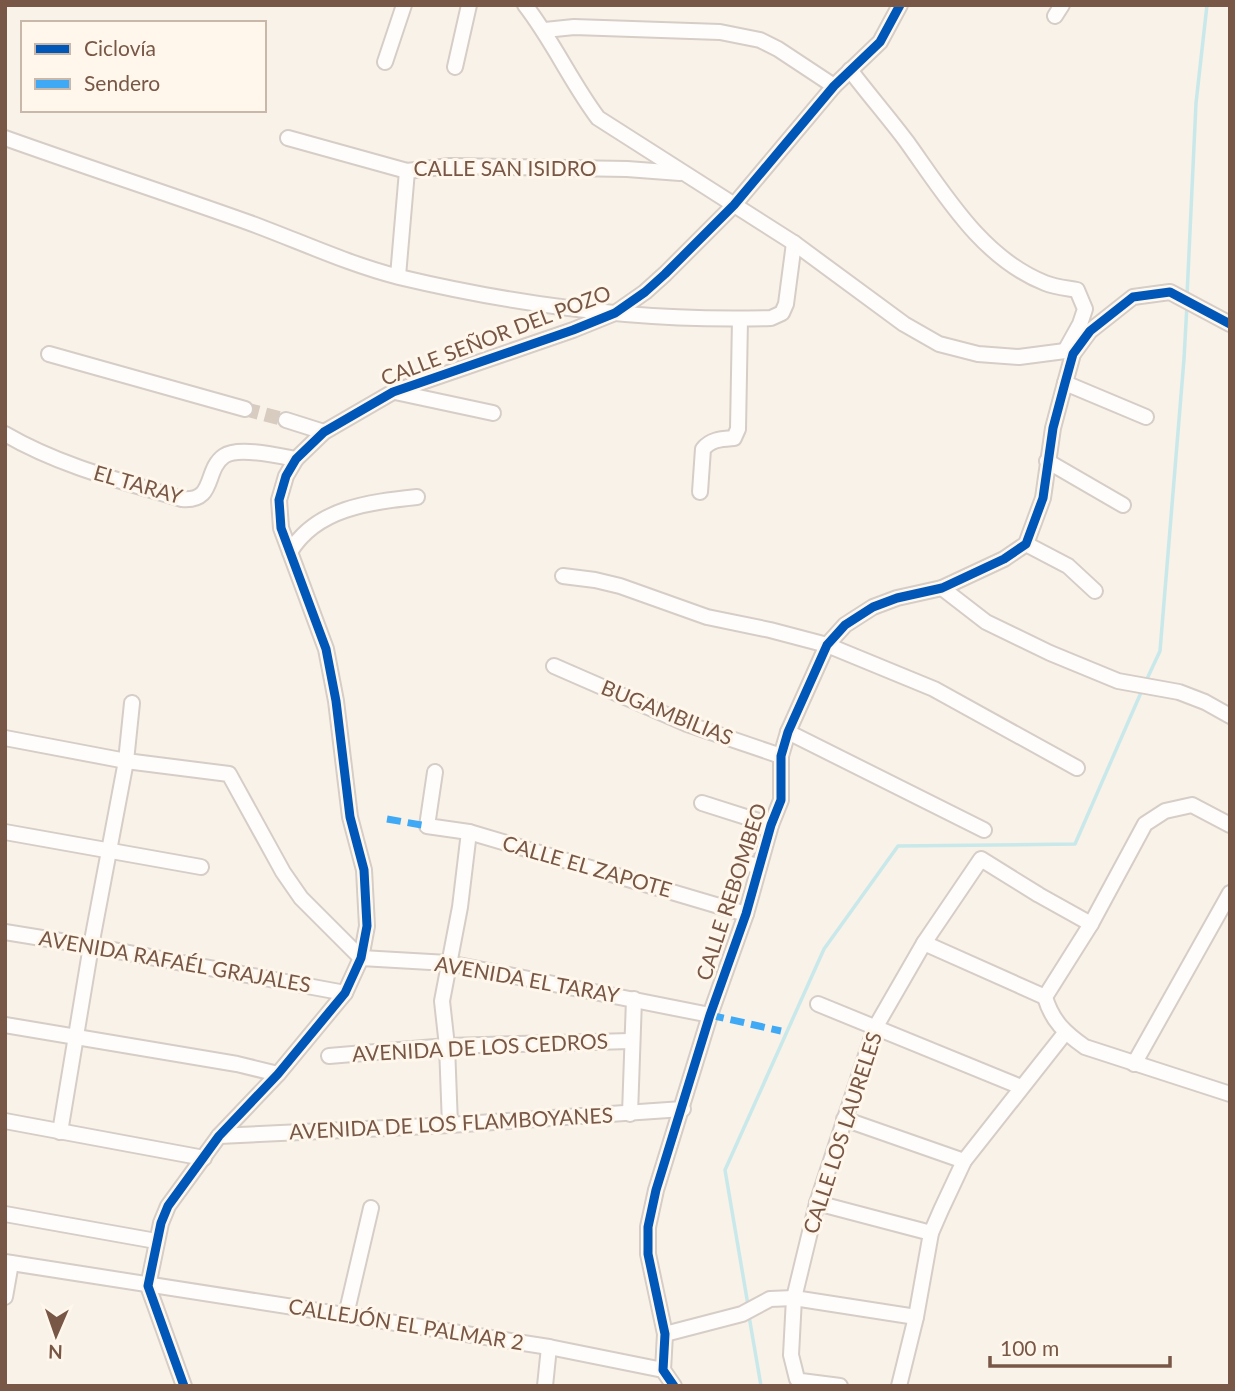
<svg xmlns="http://www.w3.org/2000/svg" width="1235" height="1391" font-family="Lato,sans-serif">
	<style>
		.lines { fill: none; stroke-linecap: round; stroke-linejoin: round }
		.stream { stroke: #c9e8ea; stroke-width: 3.5 }
		.minor-tunnel { stroke: #d8cbc0; stroke-width: 14; stroke-dasharray: 14 7; stroke-linecap: butt }
		.minor-casing { stroke: #d6cdc6; stroke-width: 18 }
		.minor { stroke: #fefdfc; stroke-width: 14 }
		.quiet { stroke: #3fa9f5; stroke-width: 7; stroke-dasharray: 14 7; stroke-linecap: butt }
		.cycleway-casing { stroke: #fff7eb; stroke-width: 13 }
		.cycleway { stroke: #0057b8; stroke-width: 9 }
		.labels { text-anchor: middle; stroke-width: 6; stroke-linejoin: round; paint-order: stroke }
		.street-label { font-size: 21px; fill: #785746; stroke: #fff7eb }
	</style>
	<rect width="100%" height="100%" fill="#f8f2e9"/>
	<g class="lines">
		<!-- stream -->
		<g class="stream">
			<path d="M1187 296 1196 103 1207 5"/>
			<path d="M1146 681 1160 651 1184 359 1187 304"/>
			<path d="M748 1305 725 1170 824 949 898 846 1075 844 1143 688"/>
			<path d="M749 1316 761 1386"/>
		</g>
		<!-- minor-tunnel -->
		<path class="minor-tunnel" d="M245 409 286 420"/>
		<defs>
			<g id="minor">
				<path d="M525 5C553 41 571 82 598 118L794 243 904 324 939 344 978 354 1019 357 1065 351 1073 354"/>
				<path d="M1055 16 1062 5"/>
				<path d="M545 30 574 27 720 32 760 40 778 49 834 86"/>
				<path d="M385 62 404 5"/>
				<path d="M455 67 469 5"/>
				<path d="M850 70C869 95 889 118 907 142 945 195 982 258 1045 283 1055 287 1066 288 1077 290L1085 309 1080 324 1065 351"/>
				<path d="M5 138C86 167 169 194 250 223 299 241 348 264 399 277 521 306 646 322 771 318L782 313 786 304 794 243"/>
				<path d="M288 138 407 171 450 166 627 169 680 173"/>
				<path d="M398 276 407 171"/>
				<path d="M49 354 245 409"/>
				<path d="M1065 383 1146 417"/>
				<path d="M395 392 493 413"/>
				<path d="M286 420 324 432"/>
				<path d="M5 434C60 466 121 481 182 499 216 502 204 470 224 456 238 446 280 456 296 459"/>
				<path d="M1047 461 1123 505"/>
				<path d="M700 492 703 449C711 439 722 439 734 438L738 429 740 319"/>
				<path d="M1026 544 1068 566 1095 591"/>
				<path d="M290 552C316 508 370 502 417 497"/>
				<path d="M563 576 595 580 620 586 707 617 770 630 827 645 934 689 1077 768"/>
				<path d="M942 588 986 622 1050 653 1118 681 1179 692 1205 702 1230 716"/>
				<path d="M554 666 687 724 781 756"/>
				<path d="M788 732 984 830"/>
				<path d="M5 738 126 761 229 774 283 872 301 898 361 958 448 963 710 1015"/>
				<path d="M435 772 427 826 469 832 746 914"/>
				<path d="M702 803 771 825"/>
				<path d="M1230 825 1192 805 1165 811 1145 824 1091 924 1045 997C1052 1021 1065 1033 1085 1047L1230 1094"/>
				<path d="M5 832 201 867"/>
				<path d="M744 862 759 867"/>
				<path d="M5 932 91 946 345 993"/>
				<path d="M924 943 1045 997"/>
				<path d="M818 1004 1021 1087"/>
				<path d="M5 1025 237 1064 278 1074"/>
				<path d="M329 1056 447 1046 631 1041"/>
				<path d="M1134 1064 1230 893"/>
				<path d="M630 1114 634 999"/>
				<path d="M844 1119 964 1161"/>
				<path d="M5 1121 204 1158"/>
				<path d="M450 1125 447 1046 442 1001 460 907 469 832"/>
				<path d="M60 1132 91 946 126 761 132 703"/>
				<path d="M219 1136 450 1125 683 1109"/>
				<path d="M817 1203 931 1233"/>
				<path d="M5 1214 156 1241"/>
				<path d="M5 1262 549 1347 663 1370"/>
				<path d="M5 1297 11 1263"/>
				<path d="M346 1315 371 1208"/>
				<path d="M665 1334 742 1314 770 1299 794 1298 916 1317"/>
				<path d="M184 1386 148 1286 161 1223 168 1206 219 1136 278 1074 345 993 361 958 367 926 364 870 350 817 336 701 326 649 281 528 279 500 286 476 296 459 324 432 393 392 573 330 615 313 645 292 665 274 734 205 834 86 880 42 900 5"/>
				<path d="M545 1386 549 1347"/>
				<path d="M674 1386 663 1370 665 1334 648 1254V1227L656 1190 710 1015 746 914 771 825 781 800V756L788 732 827 645 845 625 873 607 897 598 942 588 1004 559 1026 544 1043 498 1053 428 1065 383 1073 354 1090 331 1133 297 1170 292 1230 324"/>
				<path d="M840 1386 801 1381 797 1379 791 1355 794 1298 817 1203 875 1028 924 943 981 859 1039 895 1091 924"/>
				<path d="M899 1386 916 1317 931 1233 941 1210 964 1161 1065 1033"/>
			</g>
		</defs>
		<!-- minor casing -->
		<use href="#minor" class="minor-casing"/>
		<!-- minor -->
		<use href="#minor" class="minor"/>
		<!-- quiet -->
		<g class="quiet">
			<path d="M387 819 427 826"/>
			<path d="M710 1015 781 1031"/>
		</g>
		<defs>
			<g id="cycleway">
				<path d="M184 1386 148 1286 161 1223 168 1206 219 1136 278 1074 345 993 361 958 367 926 364 870 350 817 336 701 326 649 281 528 279 500 286 476 296 459 324 432 393 392 573 330 615 313 645 292 665 274 734 205 834 86 880 42 900 5"/>
				<path d="M674 1386 663 1370 665 1334 648 1254V1227L656 1190 710 1015 746 914 771 825 781 800V756L788 732 827 645 845 625 873 607 897 598 942 588 1004 559 1026 544 1043 498 1053 428 1065 383 1073 354 1090 331 1133 297 1170 292 1230 324"/>
			</g>
		</defs>
		<!-- cycleway casing -->
		<use href="#cycleway" class="cycleway-casing"/>
		<!-- cycleway -->
		<use href="#cycleway" class="cycleway"/>
	</g>
	<g class="labels">
		<!-- street labels -->
		<g class="street-label">
			<text x="505" y="176">CALLE SAN ISIDRO</text>
			<text transform="translate(496 336) rotate(-21)" y="7">CALLE SEÑOR DEL POZO</text>
			<text transform="translate(138 485) rotate(16)" y="7">EL TARAY</text>
			<text transform="translate(667 713) rotate(22)" y="7">BUGAMBILIAS</text>
			<text transform="translate(587 867) rotate(16)" y="7">CALLE EL ZAPOTE</text>
			<text transform="translate(732 892) rotate(-72)" y="7">CALLE REBOMBEO</text>
			<text transform="translate(175 962) rotate(10)" y="7">AVENIDA RAFAÉL GRAJALES</text>
			<text transform="translate(527 980) rotate(10)" y="7">AVENIDA EL TARAY</text>
			<text transform="translate(480 1048) rotate(-3)" y="7">AVENIDA DE LOS CEDROS</text>
			<text transform="translate(451 1124) rotate(-3)" y="7">AVENIDA DE LOS FLAMBOYANES</text>
			<text transform="translate(843 1133) rotate(-72)" y="7">CALLE LOS LAURELES</text>
			<text transform="translate(406 1325) rotate(9)" y="7">CALLEJÓN EL PALMAR 2</text>
		</g>
	</g>
	<!-- border -->
	<rect width="1235" height="1391" fill="none" stroke="#785746" stroke-width="14"/>
	<!-- legend -->
	<rect x="21" y="21" width="245" height="91" fill="#fff7eb" stroke="#c9b7a9" stroke-width="2"/>
	<rect x="35" y="44" width="35" height="10" fill="#0057b8" stroke="#c9b7a9" stroke-width="2"/>
	<text x="84" y="56" font-size="21" fill="#785746">Ciclovía</text>
	<rect x="35" y="79" width="35" height="10" fill="#3fa9f5" stroke="#c9b7a9" stroke-width="2"/>
	<text x="84" y="91" font-size="21" fill="#785746">Sendero</text>
	<!-- north arrow -->
	<g transform="translate(56 1335) rotate(182)" stroke="#fff7eb" stroke-width="5" paint-order="stroke">
	<path d="M0-5L12 26L0 18L-12 26Z" fill="#785746"/>
	<text y="-10" font-size="19" font-weight="bold" text-anchor="middle" fill="#785746">N</text>
	</g>
	<!-- scale -->
	<path d="M990 1356v10h180v-10" fill="none" stroke="#785746" stroke-width="3.5"/>
	<text x="1000" y="1356" font-size="21" fill="#785746" stroke="#fff7eb" stroke-width="5" paint-order="stroke">100 m</text>
</svg>
